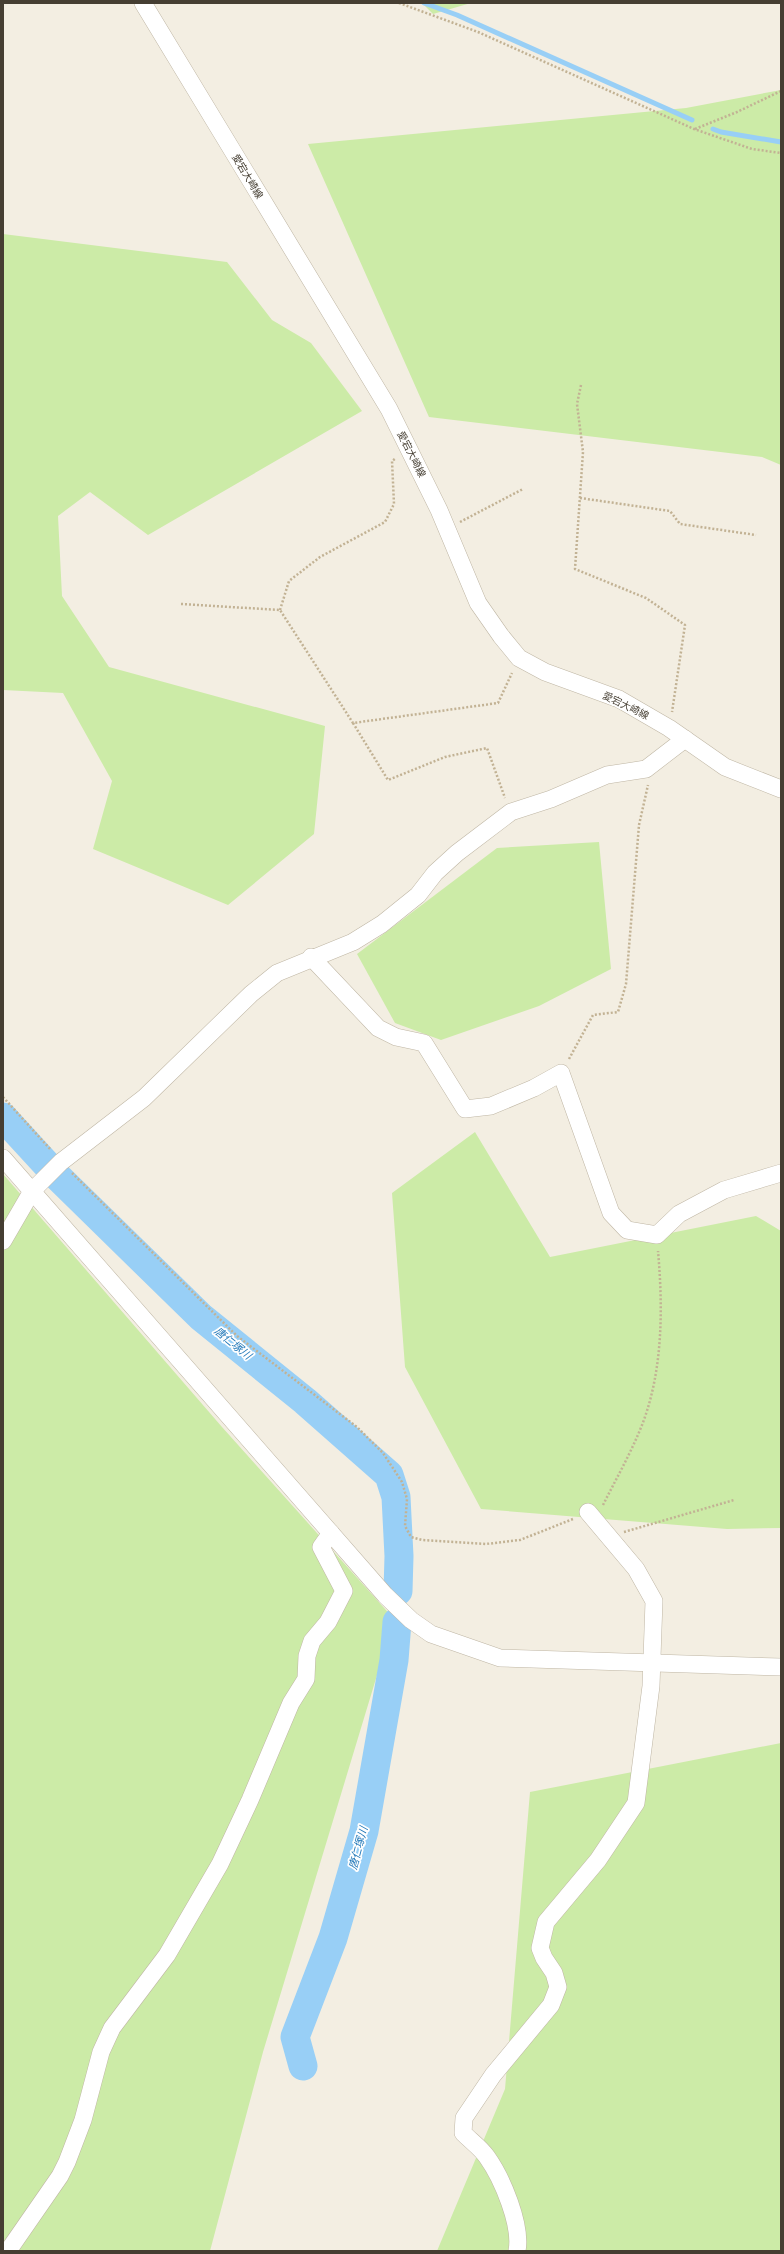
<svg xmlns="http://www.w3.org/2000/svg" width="784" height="2254" font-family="'Roboto Condensed','Noto Sans JP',sans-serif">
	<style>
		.green { fill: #cceba7 }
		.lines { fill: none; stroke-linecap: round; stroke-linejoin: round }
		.stream { stroke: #98cff6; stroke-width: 5 }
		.river { stroke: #98cff6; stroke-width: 29 }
		.minor-casing { stroke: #bfb6a4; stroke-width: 18 }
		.path { stroke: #c2b294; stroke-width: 2.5; stroke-dasharray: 2 2; stroke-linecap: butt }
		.minor { stroke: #fff; stroke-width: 17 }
		.labels { text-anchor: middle; stroke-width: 3.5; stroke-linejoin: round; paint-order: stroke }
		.street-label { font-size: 10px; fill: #453e32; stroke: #fff }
		.water-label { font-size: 11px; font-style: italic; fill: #2379b9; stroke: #fff }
	</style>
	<rect width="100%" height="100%" fill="#f3eee2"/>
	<!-- green -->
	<g class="green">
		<path d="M422 3H471L433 14Z"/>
		<path d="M781 90V465L762 457 429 417 308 144 686 108Z"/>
		<path d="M3 234 227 262 272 320 311 343 362 411 148 535 90 492 58 516 62 596 109 667 325 726 314 834 228 905 93 849 112 781 63 693 3 690Z"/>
		<path d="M599 842 611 969 539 1006 441 1040 395 1023 357 954 497 848Z"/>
		<path d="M475 1132 550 1257 756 1216 781 1231V1528L727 1529 481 1509 405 1367 392 1193Z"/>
		<path d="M3 1174 222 1427 394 1619 263 2052 210 2251H3Z"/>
		<path d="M781 1743V2251H437L505 2089 530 1792Z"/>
	</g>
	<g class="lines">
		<!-- stream -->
		<g class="stream">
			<path d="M424 3 457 15 692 120"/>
			<path d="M713 129 721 132 781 142"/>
		</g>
		<!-- river -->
		<g class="river">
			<path d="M3 1117 59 1178 201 1317 305 1401 389 1475 396 1497 399 1556 398 1591"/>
			<path d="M303 2066 295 2037 333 1938 364 1831 394 1660 397 1622"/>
		</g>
		<defs>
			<g id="minor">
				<path d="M143 3 389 409 439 510 478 603 501 636 519 658 545 672 619 699 669 728 725 767 781 789"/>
				<path d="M311 957 378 1028 396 1037 424 1043 465 1109 491 1106 534 1088 561 1073 611 1213 627 1230 657 1235 679 1214 724 1190 781 1173"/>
				<path d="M3 1158 385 1595 411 1620 431 1634 500 1658 781 1667"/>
				<path d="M3 1241 32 1191 61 1162 144 1098 251 994 277 973 353 942 382 924 418 895 435 873 457 853 511 812 551 799 607 775 646 769 685 739"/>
				<path d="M8 2251 60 2176 67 2162 83 2120 101 2052 112 2028 167 1955 220 1864 250 1800 291 1703 306 1679 307 1656 312 1641 328 1622 344 1591 321 1547 331 1533"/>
				<path d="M517 2251C522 2225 502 2178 487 2157 481 2148 471 2141 463 2133L464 2118 493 2075 551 2005 558 1987 554 1973 544 1958 540 1948 546 1922 598 1860 636 1803 651 1686 654 1601 636 1569 588 1512"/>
			</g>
		</defs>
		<!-- minor casing -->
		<use href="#minor" class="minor-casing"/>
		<!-- path -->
		<g class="path">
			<path d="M399 3 478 32 694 129 752 149 781 153"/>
			<path d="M695 129 737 112 781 91"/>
			<path d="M581 385 577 404 583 452 575 569 646 598 685 625 672 712"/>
			<path d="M580 498 670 511 680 524 756 535"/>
			<path d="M460 522 523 489"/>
			<path d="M181 604 280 610 353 723 498 703 512 673"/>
			<path d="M280 610 289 581 320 557 385 522 394 504 392 461 396 458"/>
			<path d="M353 723 388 780 445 757 487 748 505 798"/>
			<path d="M569 1059 593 1015 618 1012 626 984 639 825 648 785"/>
			<path d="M3 1097 51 1150"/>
			<path d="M72 1173 237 1336 357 1427 383 1453 402 1482 407 1499 405 1526 411 1537 422 1540 486 1544 520 1540 573 1519"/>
			<path d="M603 1505C616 1479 631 1453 642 1425 663 1371 663 1308 658 1251"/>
			<path d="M624 1532 734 1500"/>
		</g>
		<!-- minor -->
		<use href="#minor" class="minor"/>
	</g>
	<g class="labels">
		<!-- street labels -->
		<g class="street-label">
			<text transform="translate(248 176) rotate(59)" y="4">愛宕大崎線</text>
			<text transform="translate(412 454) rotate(63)" y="4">愛宕大崎線</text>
			<text transform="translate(626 705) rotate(26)" y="4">愛宕大崎線</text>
		</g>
		<!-- water labels -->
		<g class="water-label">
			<text transform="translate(233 1343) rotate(39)" y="4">唐仁塚川</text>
			<text transform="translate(358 1848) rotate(-75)" y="4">唐仁塚川</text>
		</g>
	</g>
	<!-- border -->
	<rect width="784" height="2254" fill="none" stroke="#453e32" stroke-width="8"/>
</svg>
